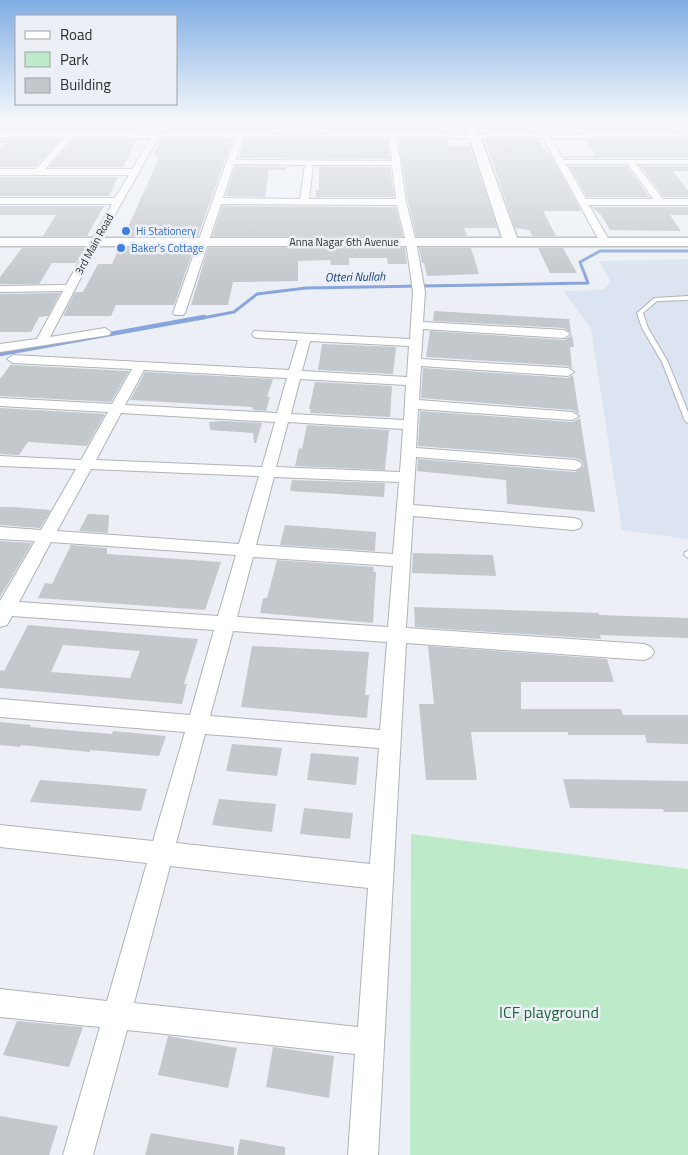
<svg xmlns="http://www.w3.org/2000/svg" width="688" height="1155" font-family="'Titillium Web',sans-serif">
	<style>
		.built { fill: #dbe4f0 }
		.green { fill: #bdebca }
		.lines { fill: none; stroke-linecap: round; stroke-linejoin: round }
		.stream-far1 { stroke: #88a6dd; stroke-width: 3 }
		.stream { stroke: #88a6dd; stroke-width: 4.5 }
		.building { fill: #c3c8cd; fill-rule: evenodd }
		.lane-casing { stroke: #afb3b8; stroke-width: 2 }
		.street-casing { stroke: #afb3b8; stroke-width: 2 }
		.secondary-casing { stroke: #afb3b8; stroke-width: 3 }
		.lane { fill: #fff; fill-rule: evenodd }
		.street { fill: #fff; fill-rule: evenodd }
		.secondary { fill: #fff; fill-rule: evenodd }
		.shop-dot { fill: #3f7fe0; stroke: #ecf0f6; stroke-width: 2 }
		.labels { text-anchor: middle; stroke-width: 5; stroke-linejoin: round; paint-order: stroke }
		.far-shop-label { font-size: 11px; fill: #366cbe; stroke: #ecf0f6; text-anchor: start }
		.far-street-label { font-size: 11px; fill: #2c2e30; stroke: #ecf0f6 }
		.far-water-label { font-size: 12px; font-style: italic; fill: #163878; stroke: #ecf0f6 }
		.near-park-label { font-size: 16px; fill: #23643c; stroke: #ecf0f6 }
	</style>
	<rect width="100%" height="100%" fill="#ecf0f6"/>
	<!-- built -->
	<path class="built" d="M688 259V539L622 530 591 329 564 291 603 290 611 282 599 261Z"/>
	<!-- green -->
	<path class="green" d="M411 834 688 869V1155H410Z"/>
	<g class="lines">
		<!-- stream-far1 -->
		<path class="stream-far1" d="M197 319 234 312 257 294 306 288 588 283 580 262 600 251H688"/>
		<!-- stream -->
		<path class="stream" d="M0 354 204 317"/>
	</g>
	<!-- building -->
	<g class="building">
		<path d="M175 120H191L190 123 275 120 274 132H164L170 121Z"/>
		<path d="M493 120H527L534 132H486L481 122H494Z"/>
		<path d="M0 121H107L145 122 140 132H0Z"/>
		<path d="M325 121H441L445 132H325Z"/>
		<path d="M573 121H670L681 132H580Z"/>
		<path d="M0 140H60L35 167H0V150L7 143H0Z"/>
		<path d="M73 140H136L123 167H49Z"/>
		<path d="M160 140H232L198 236H124L159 158 154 155Z"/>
		<path d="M244 140H387L390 159 239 158Z"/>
		<path d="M399 140H448L450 146H470L497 228H464L467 236H416L408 202Z"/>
		<path d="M485 140H539L546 152H549L581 211H543L556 236H533L529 230 515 228Z"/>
		<path d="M586 140H688V158H564L563 156H595Z"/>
		<path d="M235 166 286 167V170H269L265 197 226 196Z"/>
		<path d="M569 166H627L649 197H587Z"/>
		<path d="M640 166H688V171H673L688 191V197H664Z"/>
		<path d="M319 167H390L394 197H316V190H319Z"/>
		<path d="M0 177H118L109 196H0Z"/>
		<path d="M0 206H104L87 236H43L56 215H0Z"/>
		<path d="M222 206 396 207 403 236H212Z"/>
		<path d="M592 207H688V215H670L681 231 610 230 601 215Z"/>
		<path d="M22 248H85L76 263H52L39 284H0V277Z"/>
		<path d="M119 248H194L174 305H116L111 316H63L75 292H83L98 264H112Z"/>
		<path d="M208 248H405L407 264H388L387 258H349V265H331L330 260 298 261V281L233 282 228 305H191Z"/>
		<path d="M419 248H471L479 274 427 276 424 263H422Z"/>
		<path d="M538 248H563L577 273H550Z"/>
		<path d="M60 293 48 316 39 317 31 332H0V294Z"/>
		<path d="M434 311 569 319 571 333 564 328 433 321Z"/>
		<path d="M430 331 564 340 572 335 574 347H570L572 369 568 366 426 357Z"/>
		<path d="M322 344 396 347 393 374 318 370Z"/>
		<path d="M11 364 13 365 129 371 111 402 0 396V379Z"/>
		<path d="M423 368 568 378 573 375 579 414 572 410 421 398Z"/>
		<path d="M145 372 273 379 267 397H270L266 411 253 410 252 407 130 400Z"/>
		<path d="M315 382 392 386 390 417 310 413 311 409H309Z"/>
		<path d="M0 408 105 414 87 446 28 442 19 455 0 454Z"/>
		<path d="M420 411 572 422 580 418 595 512 507 504 506 480 417 471 418 459 575 472 584 466 582 461 575 458 418 446Z"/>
		<path d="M223 421 262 423 256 443H254L253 433 210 430 209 422Z"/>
		<path d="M307 425 389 430 385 470 295 466 299 448 302 449Z"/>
		<path d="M292 480 385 483 384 497 290 491Z"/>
		<path d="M0 507H13L51 510 40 528 0 525Z"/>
		<path d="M88 514 109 515 108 533 79 531Z"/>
		<path d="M285 525 376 532 375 551 280 545Z"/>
		<path d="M0 541 32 543 0 597Z"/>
		<path d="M71 545 107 548V554L221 562 205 610 38 598 45 583 52 584Z"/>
		<path d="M413 553 493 555 496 576 412 573Z"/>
		<path d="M277 560 374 567 373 572H376L373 623 260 613 263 598H267Z"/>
		<path d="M414 607 599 613V615L688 618V638L600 635 601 639 415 627Z"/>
		<path d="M28 625 198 639 184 684H187L182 704 0 688V670L4 671ZM63 645 140 651 130 678 51 672Z"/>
		<path d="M252 646 369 652 365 695H369L367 718 241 707Z"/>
		<path d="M428 646 607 659 614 682H521V709H621L623 715H688V744L647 743 645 735H568V732H471L477 780H426L419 704H434Z"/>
		<path d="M0 722 31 725 30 727 112 734 113 731 166 736 159 756 90 750V752L21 745 20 747 0 745Z"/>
		<path d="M232 744 282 748 277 776 226 771Z"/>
		<path d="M311 753 359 757 356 785 307 780Z"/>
		<path d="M563 779 688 781V812H664L663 809 570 808Z"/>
		<path d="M40 780 106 785 147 789 141 811 30 802Z"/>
		<path d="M219 799 276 804 272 832 212 825Z"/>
		<path d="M304 808 353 813 350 839 300 834Z"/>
		<path d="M17 1021 83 1027 69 1067 3 1055Z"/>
		<path d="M168 1036 237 1048 228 1088 158 1075Z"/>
		<path d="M273 1047 334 1056 329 1098 266 1087Z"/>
		<path d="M0 1116 58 1126 49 1155H0Z"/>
		<path d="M151 1133 234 1147V1155H145Z"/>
		<path d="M240 1139 285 1147V1155H237Z"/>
	</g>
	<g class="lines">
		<defs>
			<g id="lane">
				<path d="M688 296V300L657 301 643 313 648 328 668 362 688 412V423L685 421 662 362 642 328 637 313 654 298Z"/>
				<path d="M688 551V558L684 555 685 552Z"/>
			</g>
			<path id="street" d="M161 120H169L161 134H688V138H551L563 160H688V164H636L663 199H688V205H589L610 242 605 245 600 242 543 138H397L406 202 416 242 425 292 423 322 564 330 570 334 564 338 423 329 421 359 568 368 574 372 568 376 421 366 419 400 572 412 579 416 572 420 418 409 416 448 575 460 580 462 582 465 580 468 575 470 416 457 413 505 574 518 580 520 582 524 580 528 574 530 413 516 406 628 644 644 651 647 654 652 651 657 644 660 406 643 378 1155H348L355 1054 127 1030 93 1155H63L100 1027 0 1017V989L107 1001 147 863 0 847V825L153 841 185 732 0 717V699L190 715 214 630 12 616 7 625 0 627V601L35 541 0 539V527L41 530 76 469 0 466V456L81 460 108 412 0 406V398L112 404 132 369 13 363 7 359 13 355 289 370 298 340 258 338 254 337 252 334 254 331 410 339 413 292 406 242 397 205 221 204 185 313 183 315H175L173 313 235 138H158L100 241 50 337 105 328 111 332 109 335 0 352V344L37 339 63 291 0 292V286L66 285 112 204H0V198H115L129 175H0V169H36L64 138H0V134H153ZM72 138H151L132 169H45ZM243 138H389L392 161 236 160ZM234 164 305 165 300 199 223 198ZM566 164H628L653 199H586ZM313 165H392L396 199H309ZM310 341 409 346 407 377 302 371ZM144 370 287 378 277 413 125 405ZM300 379 406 385 404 420 291 414ZM121 413 275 422 262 467 96 460ZM288 422 403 429 400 472 276 467ZM91 469 259 476 239 544 57 531ZM274 477 399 482 393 554 256 545ZM51 542 236 555 218 616 19 602ZM253 557 393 566 388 627 237 617ZM233 631 387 642 380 730 210 716ZM205 734 379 748 370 864 176 843ZM170 866 368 888 358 1027 134 1003Z"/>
			<path id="secondary" d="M464 120H474L517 238H688V246H0V238H502Z"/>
		</defs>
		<!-- lane casing -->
		<use href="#lane" class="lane-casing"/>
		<!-- street casing -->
		<use href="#street" class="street-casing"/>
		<!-- secondary casing -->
		<use href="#secondary" class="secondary-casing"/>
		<!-- lane -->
		<use href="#lane" class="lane"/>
		<!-- street -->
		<use href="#street" class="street"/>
		<!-- secondary -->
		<use href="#secondary" class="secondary"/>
	</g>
	<!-- sky -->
	<linearGradient id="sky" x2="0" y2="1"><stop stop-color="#81aee4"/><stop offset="0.43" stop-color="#f6f8fb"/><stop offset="1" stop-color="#f6f8fb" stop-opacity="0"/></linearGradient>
	<rect width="688" height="282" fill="url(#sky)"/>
	<!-- markers -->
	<g class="shop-dot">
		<circle cx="126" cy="231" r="5"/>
		<circle cx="121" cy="248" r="5"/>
	</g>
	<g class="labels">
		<!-- far-shop labels -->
		<g class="far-shop-label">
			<text x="136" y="235">Hi Stationery</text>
			<text x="131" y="252">Baker's Cottage</text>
		</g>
		<!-- far-street labels -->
		<g class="far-street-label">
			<text x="344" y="246">Anna Nagar 6th Avenue</text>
			<text transform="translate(94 244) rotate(-61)" y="4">3rd Main Road</text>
		</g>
		<!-- far-water labels -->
		<g class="far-water-label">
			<text transform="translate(355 277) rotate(-1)" y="4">Otteri Nullah</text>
		</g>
		<!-- near-park labels -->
		<g class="near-park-label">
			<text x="549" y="1018">ICF playground</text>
		</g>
	</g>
	<!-- legend -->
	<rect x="15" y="15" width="162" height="90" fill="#ecf0f6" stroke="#9fa2a7"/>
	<rect x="25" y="31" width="25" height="8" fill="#ffffff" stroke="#9fa2a7"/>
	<text x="60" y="40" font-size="15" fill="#2c2e30">Road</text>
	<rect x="25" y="52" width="25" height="15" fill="#bdebca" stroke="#9fa2a7"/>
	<text x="60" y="65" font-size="15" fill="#2c2e30">Park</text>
	<rect x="25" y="78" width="25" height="15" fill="#c3c8cd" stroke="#9fa2a7"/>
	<text x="60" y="90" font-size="15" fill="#2c2e30">Building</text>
</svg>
